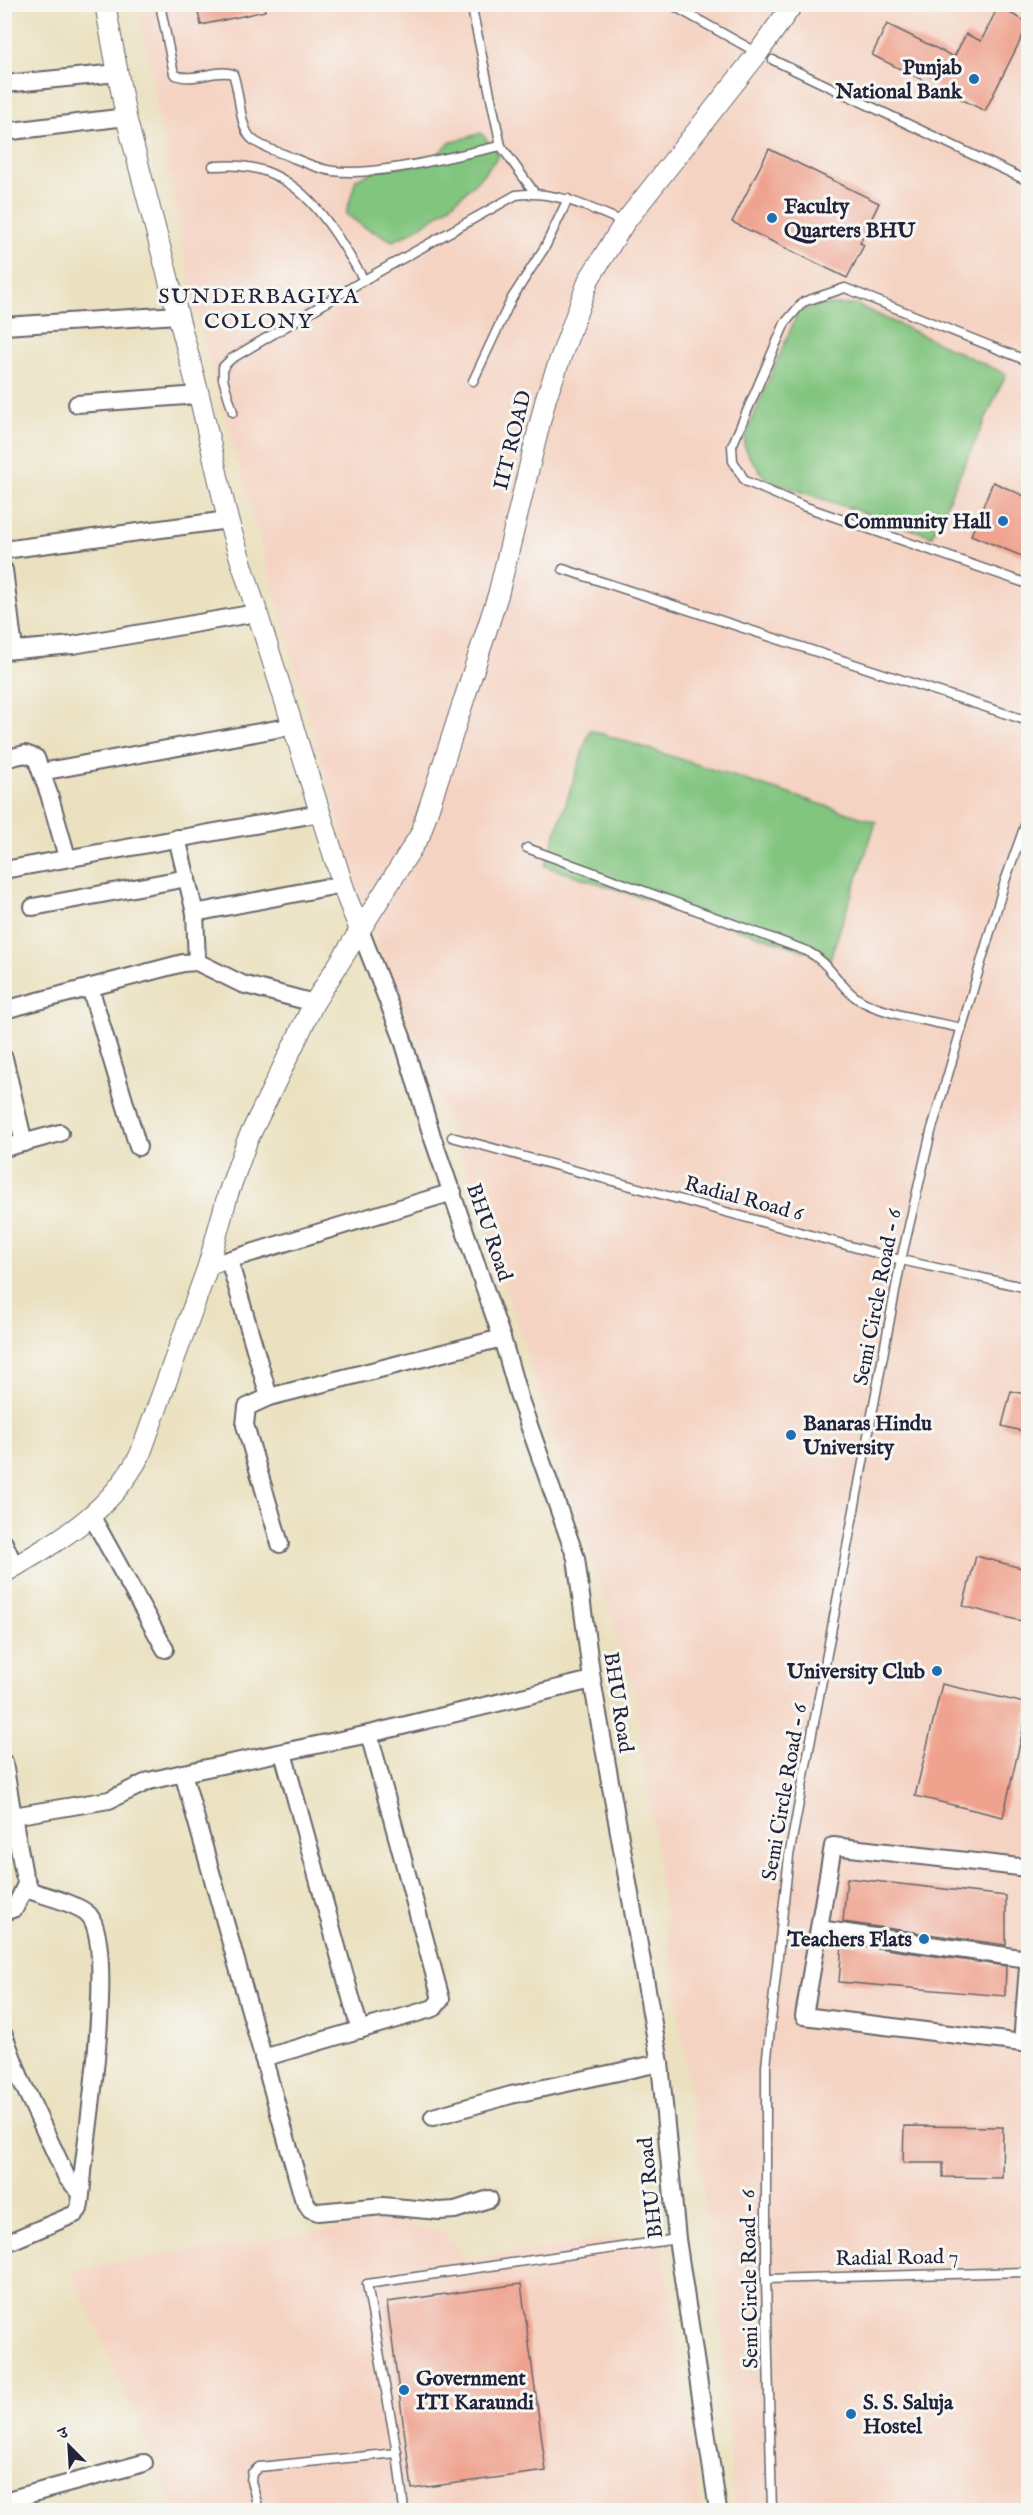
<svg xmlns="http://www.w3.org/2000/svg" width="1033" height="2515" font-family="'IM FELL English','Noto Serif Devanagari',serif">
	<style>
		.built { fill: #f5d3c2 }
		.green { fill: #82c57f; stroke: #52745d; stroke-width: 1.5 }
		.building { fill: #efa38f }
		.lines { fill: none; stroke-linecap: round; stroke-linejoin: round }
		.service-casing { stroke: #68656a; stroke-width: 11 }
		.minor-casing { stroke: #68656a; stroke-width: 20 }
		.tertiary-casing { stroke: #68656a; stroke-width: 22 }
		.service { stroke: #fff; stroke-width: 8 }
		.minor { stroke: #fff; stroke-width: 16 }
		.tertiary { stroke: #fff; stroke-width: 20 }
		.poi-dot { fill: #1f6fb2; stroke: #f6f6f2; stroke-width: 2 }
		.labels { text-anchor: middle; stroke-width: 6; stroke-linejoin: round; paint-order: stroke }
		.poi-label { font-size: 21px; font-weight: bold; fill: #22223b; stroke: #f6f6f2; text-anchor: end }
		.street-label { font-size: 21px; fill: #22223b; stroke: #f6f6f2 }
		.neighbourhood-label { font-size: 22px; letter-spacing: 1.5px; fill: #22223b; stroke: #f6f6f2 }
	</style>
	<rect width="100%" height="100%" fill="#f6f6f2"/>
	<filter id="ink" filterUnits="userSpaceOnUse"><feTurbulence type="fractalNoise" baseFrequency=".0167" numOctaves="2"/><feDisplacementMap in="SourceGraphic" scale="12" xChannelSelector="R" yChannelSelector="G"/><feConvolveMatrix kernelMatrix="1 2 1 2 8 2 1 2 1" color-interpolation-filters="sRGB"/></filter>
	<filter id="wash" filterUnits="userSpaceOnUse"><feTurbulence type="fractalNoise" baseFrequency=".008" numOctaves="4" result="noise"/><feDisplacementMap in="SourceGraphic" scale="24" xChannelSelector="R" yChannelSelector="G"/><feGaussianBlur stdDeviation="1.35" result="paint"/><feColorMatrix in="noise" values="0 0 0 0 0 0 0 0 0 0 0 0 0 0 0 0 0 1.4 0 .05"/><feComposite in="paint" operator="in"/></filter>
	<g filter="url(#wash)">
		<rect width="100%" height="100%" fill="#ebe1c0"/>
		<!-- built -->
		<g class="built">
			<path d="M138 5H1028V2510H734L720 2313 633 1687 472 1183 355 883 193 301Z"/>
			<path d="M382 2221 444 2232 466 2259 661 2232 701 2510H177L71 2270Z"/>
		</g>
		<!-- green -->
		<g class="green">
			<path d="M481 133 499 155C474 189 432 224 393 241L364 227 346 214 356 179 382 168 428 164 449 143Z"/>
			<path d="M818 305H857L1006 374 932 536 767 480 749 456 744 445 746 434 798 312Z"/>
			<path d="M590 730 876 822 830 959 545 866Z"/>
		</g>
		<g id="blocks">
			<!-- building -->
			<g class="building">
				<path d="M196 4H264L265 11 201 25Z"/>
				<path d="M998 7 1029 23 985 111 872 55 887 24 954 57 966 34 981 41Z"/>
				<path d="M769 149 879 203 860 243 864 245 847 278 732 222Z"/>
				<path d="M993 482 1029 498V559L971 535Z"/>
				<path d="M1011 1391 1029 1395V1433L1002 1426Z"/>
				<path d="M976 1556 1029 1570V1623L963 1606Z"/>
				<path d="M942 1684 1029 1704 1003 1817 915 1796Z"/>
				<path d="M847 1878 1006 1896V1945L843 1922Z"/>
				<path d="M842 1943 1006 1966 1005 1996 839 1982Z"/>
				<path d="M904 2126 1003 2127 1002 2178 943 2177V2163H903Z"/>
				<path d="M521 2284 546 2471 412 2489 387 2302Z"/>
			</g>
		</g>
	</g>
	<g filter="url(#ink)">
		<use href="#blocks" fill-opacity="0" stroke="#68656a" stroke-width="1.5"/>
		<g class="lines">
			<defs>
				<g id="service">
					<path d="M160 4 174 74C192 84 214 68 233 74 240 91 239 128 252 139 261 147 275 151 286 155 301 161 317 169 333 171 379 177 455 155 501 146"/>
					<path d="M471 4 501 146 534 192"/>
					<path d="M670 4 758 53"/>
					<path d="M773 60 1028 181"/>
					<path d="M213 166C222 166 231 165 240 166 304 171 335 232 364 280"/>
					<path d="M1028 361 845 288 803 302 785 323 732 446 733 461 745 481 803 506 1028 584"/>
					<path d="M473 381 512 298 545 247 568 199"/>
					<path d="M233 412 223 379V367L231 359 364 280 516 195C554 189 589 208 624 222"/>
					<path d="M563 569 1028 721"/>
					<path d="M527 848 807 951C830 963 835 981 854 996 874 1013 935 1022 962 1028"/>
					<path d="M452 1137 901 1260 1028 1288"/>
					<path d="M766 2279 1028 2272"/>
					<path d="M259 2510 251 2481 252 2473 259 2467 397 2453"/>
					<path d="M404 2510 397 2453 367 2284 677 2239"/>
					<path d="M772 2510 766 2279V2066L789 1856 901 1260 931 1132 1005 881 1028 817"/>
				</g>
				<g id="minor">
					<path d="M4 84 118 73"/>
					<path d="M4 132 126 117"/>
					<path d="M4 326 178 315"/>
					<path d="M77 404 199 395"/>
					<path d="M4 550 228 520"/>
					<path d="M4 570 14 650"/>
					<path d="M4 651 73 645 256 613"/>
					<path d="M4 759 25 754 36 758 49 794 67 857"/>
					<path d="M41 772 293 726"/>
					<path d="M177 838 195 913 197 962"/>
					<path d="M4 870 321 813"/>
					<path d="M33 907 187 878"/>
					<path d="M195 913 343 884"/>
					<path d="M360 930 402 1037 432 1136 502 1338 519 1397 576 1558 592 1680 660 2063 677 2239 718 2510"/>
					<path d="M90 987 138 1147"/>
					<path d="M4 1010 183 963 197 962 242 984 314 1003"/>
					<path d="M4 1058 24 1143"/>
					<path d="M4 1148 60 1133"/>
					<path d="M229 1260 269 1397"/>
					<path d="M208 1266 453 1192"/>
					<path d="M92 1517 165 1649"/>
					<path d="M4 1543 15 1567"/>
					<path d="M280 1544 245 1425 247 1407 269 1397 502 1338"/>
					<path d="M283 1753 360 2030"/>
					<path d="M4 1763 13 1816 109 1800 149 1781 183 1773"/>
					<path d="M1028 1868 833 1846 804 2016 1022 2043 1028 1967"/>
					<path d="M4 1912 15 1908 26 1884"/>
					<path d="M819 1929 1028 1959"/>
					<path d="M4 2035 21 2080 67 2178 81 2193"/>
					<path d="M263 2058 434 2008 441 1999 369 1734"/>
					<path d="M433 2117 511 2095 660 2063"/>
					<path d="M489 2199 455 2210 439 2211 383 2206 318 2212 310 2209 303 2198 183 1773 369 1734 592 1680"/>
					<path d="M4 2244 75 2214 79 2209C82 2194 82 2178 84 2163 89 2120 115 1945 89 1915 79 1904 46 1896 31 1891L24 1875 13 1816"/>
					<path d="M4 2501 144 2463"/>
				</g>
				<g id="tertiary">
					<path d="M105 4 126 117 199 395 228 520 347 898 360 930"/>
					<path d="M4 1573C60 1540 109 1513 140 1455L208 1266 228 1194 247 1141 314 1003 420 835 498 595 546 398 589 279 625 222 758 53 793 4"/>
				</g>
			</defs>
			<!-- service casing -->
			<use href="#service" class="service-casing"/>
			<!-- minor casing -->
			<use href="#minor" class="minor-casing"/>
			<!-- tertiary casing -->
			<use href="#tertiary" class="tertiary-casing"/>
			<!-- service -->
			<use href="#service" class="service"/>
			<!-- minor -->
			<use href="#minor" class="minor"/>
			<!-- tertiary -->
			<use href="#tertiary" class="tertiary"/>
		</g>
	</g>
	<!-- markers -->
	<g class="poi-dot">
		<circle cx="974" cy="79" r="6"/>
		<circle cx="772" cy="218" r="6"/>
		<circle cx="1003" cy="521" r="6"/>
		<circle cx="791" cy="1435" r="6"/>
		<circle cx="937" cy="1671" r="6"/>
		<circle cx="924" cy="1939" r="6"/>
		<circle cx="404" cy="2390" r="6"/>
		<circle cx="851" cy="2414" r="6"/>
	</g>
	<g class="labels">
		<!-- poi labels -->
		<g class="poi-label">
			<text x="962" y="74">Punjab<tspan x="962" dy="24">National Bank</tspan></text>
			<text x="784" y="213" text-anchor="start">Faculty<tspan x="784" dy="24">Quarters BHU</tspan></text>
			<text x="991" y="528">Community Hall</text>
			<text x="803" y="1430" text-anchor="start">Banaras Hindu<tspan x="803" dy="24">University</tspan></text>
			<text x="925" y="1678">University Club</text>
			<text x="912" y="1946">Teachers Flats</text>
			<text x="416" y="2385" text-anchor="start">Government<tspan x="416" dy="24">ITI Karaundi</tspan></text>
			<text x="863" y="2409" text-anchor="start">S. S. Saluja<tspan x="863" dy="24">Hostel</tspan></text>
		</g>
		<!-- street labels -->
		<g class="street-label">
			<text transform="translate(512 440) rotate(-76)" y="7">IIT ROAD</text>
			<text transform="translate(744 1198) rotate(15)" y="7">Radial Road 6</text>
			<text transform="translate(490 1232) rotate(71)" y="7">BHU Road</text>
			<text transform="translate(877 1297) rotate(-79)" y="7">Semi Circle Road - 6</text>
			<text transform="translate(619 1702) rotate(81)" y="7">BHU Road</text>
			<text transform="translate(784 1792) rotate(-80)" y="7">Semi Circle Road - 6</text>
			<text transform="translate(650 2188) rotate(-96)" y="7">BHU Road</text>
			<text transform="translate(897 2257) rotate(-1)" y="7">Radial Road 7</text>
			<text transform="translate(749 2279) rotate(-91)" y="7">Semi Circle Road - 6</text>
		</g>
		<!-- neighbourhood labels -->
		<g class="neighbourhood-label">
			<text x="259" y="303">SUNDERBAGIYA<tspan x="259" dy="25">COLONY</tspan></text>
		</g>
	</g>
	<!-- margin -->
	<rect width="1033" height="2515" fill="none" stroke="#f6f6f2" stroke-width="24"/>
	<!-- north arrow -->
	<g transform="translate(69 2446) rotate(336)" stroke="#f6f6f2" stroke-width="4.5" paint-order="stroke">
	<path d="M0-4.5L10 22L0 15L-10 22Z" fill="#22223b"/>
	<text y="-9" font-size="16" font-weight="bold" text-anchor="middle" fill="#22223b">उ</text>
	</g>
</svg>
